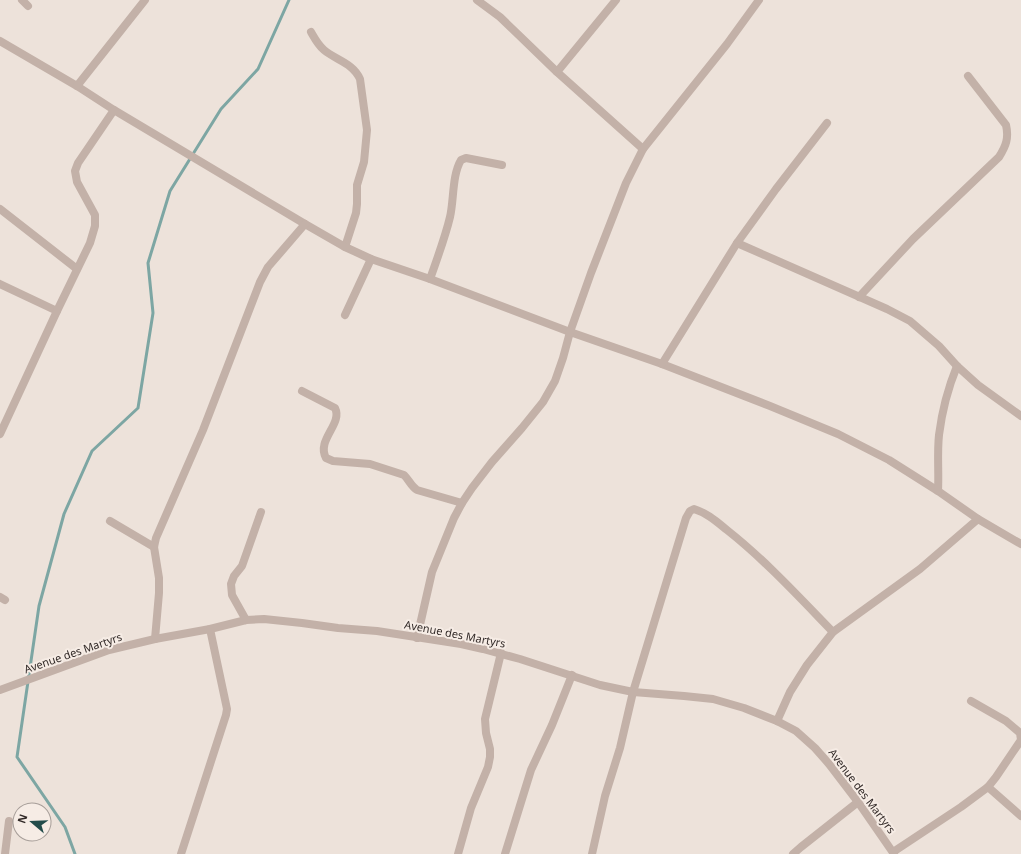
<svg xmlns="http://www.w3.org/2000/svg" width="1021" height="854" font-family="'Noto Sans',sans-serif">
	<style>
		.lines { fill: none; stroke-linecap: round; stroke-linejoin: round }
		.stream { stroke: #7da6a3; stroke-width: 3 }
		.minor { stroke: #c3b1a8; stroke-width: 8 }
		.labels { text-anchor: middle; stroke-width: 4; stroke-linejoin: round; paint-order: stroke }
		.street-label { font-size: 11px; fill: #312927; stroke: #f6ece5 }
	</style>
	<rect width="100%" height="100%" fill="#ede2da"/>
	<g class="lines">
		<!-- stream -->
		<path class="stream" d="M75 854 65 827 17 757 39 606 64 514 92 451 138 408 153 313 148 263 170 191 221 109 258 69 289 0"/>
		<!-- minor -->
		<g class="minor">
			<path d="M22 0 28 6"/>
			<path d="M477 0 500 17 557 72 643 149"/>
			<path d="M311 32C315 39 318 45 324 50 336 60 353 63 360 79L367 130 364 162 357 185V204L356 213 345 247"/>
			<path d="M0 41 77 86 114 110 305 224 345 247 371 259 430 279 570 332 662 364 770 406 838 434 889 460 938 491 978 519 1021 544"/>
			<path d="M557 72 616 0"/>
			<path d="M77 86 145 0"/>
			<path d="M0 209 77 269"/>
			<path d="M737 243 887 309 910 321 939 346 957 366 978 385 1021 416"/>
			<path d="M430 279C437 259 445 238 450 217 454 200 452 175 461 160L466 158 502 165"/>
			<path d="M0 284 57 311"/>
			<path d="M859 297 913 239 999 157C1006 146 1009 138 1006 125L968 76"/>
			<path d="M345 315 371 259"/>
			<path d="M662 364 737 243 776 189 827 123"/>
			<path d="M302 391 335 408C343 424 316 440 326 458L333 461 370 464 404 475C409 480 411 486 417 490L462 503"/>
			<path d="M0 434 57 311 90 243 95 226V215L77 182 75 171 78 163 114 110"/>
			<path d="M938 491C939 472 937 453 939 435 942 411 948 388 957 366"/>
			<path d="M110 521 154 547"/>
			<path d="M0 597 5 600"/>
			<path d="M246 620 232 595 231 584 234 576 242 566 261 512"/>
			<path d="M417 638 432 572 454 518 462 503 472 488 492 462 522 428 543 402 555 381 563 358 570 332 591 273 626 183 643 149 727 44 759 0"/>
			<path d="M155 639 159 593V578L154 547 156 538 203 430 260 282 268 267 305 224"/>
			<path d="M0 690 109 650 155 639 210 629 246 620 264 619 302 623 338 628 377 631 461 644 483 649 520 659 600 685 633 692 684 696 713 699 744 708 777 721 796 731 815 748 829 764 858 802 894 854"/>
			<path d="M777 721 790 692 807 665 833 632 920 569 978 519"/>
			<path d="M988 787 1021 816"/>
			<path d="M893 852 961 807 988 787 996 777 1021 740 1020 733 1006 721 971 701"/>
			<path d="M5 854 9 821"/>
			<path d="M181 854 226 715 227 709 210 629"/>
			<path d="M458 854 471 808 488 767 490 757V749L486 733 485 719 501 653"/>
			<path d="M505 854 531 770 552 725 572 675"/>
			<path d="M592 854 605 796 620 748 633 692 686 518 690 511 694 509C707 513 717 522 727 530 765 560 799 597 833 632"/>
			<path d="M793 854 801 847 858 802"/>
		</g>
	</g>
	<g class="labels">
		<!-- street labels -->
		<g class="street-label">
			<text transform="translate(455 634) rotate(11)" y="4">Avenue des Martyrs</text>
			<text transform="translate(73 653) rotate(-19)" y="4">Avenue des Martyrs</text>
			<text transform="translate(862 791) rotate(53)" y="4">Avenue des Martyrs</text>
		</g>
	</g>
	<!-- north arrow -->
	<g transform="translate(32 822) rotate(289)"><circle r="19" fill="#f6ece5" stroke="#a79e99"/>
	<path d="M0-3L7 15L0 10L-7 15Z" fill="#224c4b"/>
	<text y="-6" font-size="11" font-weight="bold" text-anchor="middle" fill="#312927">N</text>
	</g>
</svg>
